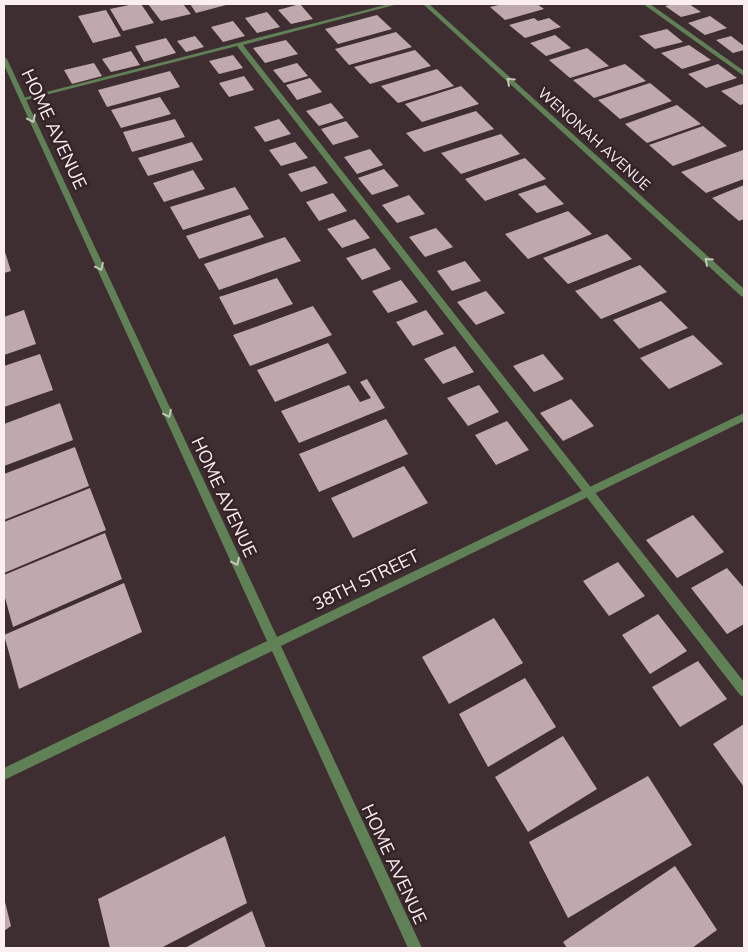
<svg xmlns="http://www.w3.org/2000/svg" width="748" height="952" font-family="'Nunito Sans',sans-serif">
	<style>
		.building { fill: #bfa9ac }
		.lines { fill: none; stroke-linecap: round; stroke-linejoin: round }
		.lane { fill: #608055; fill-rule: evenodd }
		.street { fill: #608055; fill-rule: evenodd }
		.oneway { stroke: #c4c8ba }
		.labels { text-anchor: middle; stroke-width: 5; stroke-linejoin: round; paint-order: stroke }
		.far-street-label { font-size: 15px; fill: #faeef0; stroke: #342427 }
		.street-label { font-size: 18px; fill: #faeef0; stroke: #342427 }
	</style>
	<rect width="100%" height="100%" fill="#3f2e31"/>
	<!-- building -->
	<g class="building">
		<path d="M134 4H141L154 23 123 31 110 9Z"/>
		<path d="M148 4H183L191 14 161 21Z"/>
		<path d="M190 4H225L226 5 196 13Z"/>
		<path d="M300 4 313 19 291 24 278 10Z"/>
		<path d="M503 4H537L544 9 505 20 490 7Z"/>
		<path d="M673 4H689L701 12 681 17 665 6Z"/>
		<path d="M106 10 121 36 93 43 78 16Z"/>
		<path d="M267 12 280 27 257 33 245 18Z"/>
		<path d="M377 15 392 29 338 44 325 29Z"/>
		<path d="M710 16 727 28 705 35 688 23Z"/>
		<path d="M534 18 538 21 549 18 561 27 525 38 509 25Z"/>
		<path d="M233 21 245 36 223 42 211 27Z"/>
		<path d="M667 29 683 42 655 49 639 36Z"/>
		<path d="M396 32 412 47 349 65 335 49Z"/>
		<path d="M555 35 571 48 546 56 530 43Z"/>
		<path d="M195 36 204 47 186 52 177 41Z"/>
		<path d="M731 36 744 46V50L733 53 716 40Z"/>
		<path d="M166 38 176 53 144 62 135 46Z"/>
		<path d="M286 40 298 54 265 63 253 48Z"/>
		<path d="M689 45 711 60 682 69 661 53Z"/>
		<path d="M587 48 609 66 570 78 549 60Z"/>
		<path d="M415 50 431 66 370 84 354 67Z"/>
		<path d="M131 51 140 65 111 72 102 59Z"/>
		<path d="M233 55 243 68 219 74 209 61Z"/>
		<path d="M94 63 102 76 72 84 64 70Z"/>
		<path d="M297 63 308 76 284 83 273 70Z"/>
		<path d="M625 64 646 81 594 98 573 80Z"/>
		<path d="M718 64 737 78 706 88 688 74Z"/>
		<path d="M437 69 454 86 398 103 381 86Z"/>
		<path d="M170 71 180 87 107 107 98 90Z"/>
		<path d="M244 76 254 90 229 97 219 83Z"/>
		<path d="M310 78 322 92 297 100 286 85Z"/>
		<path d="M650 83 672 101 620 119 598 100Z"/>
		<path d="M742 84 744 86V104L740 105 721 91Z"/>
		<path d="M461 86 479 104 422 122 405 104Z"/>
		<path d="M160 97 171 114 121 128 111 110Z"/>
		<path d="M331 103 344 118 319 126 306 111Z"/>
		<path d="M677 105 701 124 647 143 625 124Z"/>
		<path d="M476 111 494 129 424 152 406 133Z"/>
		<path d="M175 119 185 137 132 152 123 132Z"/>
		<path d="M279 119 291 134 265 142 254 127Z"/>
		<path d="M346 121 359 137 333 145 321 129Z"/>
		<path d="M703 126 727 146 673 166 649 145Z"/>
		<path d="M501 134 520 154 461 174 441 153Z"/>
		<path d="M192 142 203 160 148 176 138 158Z"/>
		<path d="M295 142 308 158 281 166 269 150Z"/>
		<path d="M370 149 383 165 357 174 344 157Z"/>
		<path d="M743 150 744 179 706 193 681 172Z"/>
		<path d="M525 158 546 179 485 201 465 179Z"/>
		<path d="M315 166 328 183 301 192 288 174Z"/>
		<path d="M384 169 399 186 372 195 358 178Z"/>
		<path d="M193 170 205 189 164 202 153 183Z"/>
		<path d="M545 185 564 204 537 213 518 194Z"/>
		<path d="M744 185V219L739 221 712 198Z"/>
		<path d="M235 187 249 209 183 230 170 207Z"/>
		<path d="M333 193 347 211 319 221 306 202Z"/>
		<path d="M409 195 425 214 397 223 382 205Z"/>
		<path d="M568 211 592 234 528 259 505 234Z"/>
		<path d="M250 215 264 237 199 259 186 236Z"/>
		<path d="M355 219 370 238 342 248 327 229Z"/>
		<path d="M436 228 453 247 425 257 409 237Z"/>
		<path d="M607 234 632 259 568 284 543 258Z"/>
		<path d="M285 237 301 261 219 290 204 264Z"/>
		<path d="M375 248 391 269 362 280 346 258Z"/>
		<path d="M4 249 11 271 4 273Z"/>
		<path d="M465 261 481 281 452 291 437 271Z"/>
		<path d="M640 265 667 292 601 319 575 291Z"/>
		<path d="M277 278 293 304 234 325 219 297Z"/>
		<path d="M401 280 418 302 388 313 372 291Z"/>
		<path d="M486 291 505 313 476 325 457 302Z"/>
		<path d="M661 301 688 328 639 349 613 320Z"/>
		<path d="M313 306 332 335 250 366 233 335Z"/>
		<path d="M24 310 36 344 4 355V317Z"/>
		<path d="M426 310 444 334 413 346 396 322Z"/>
		<path d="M693 335 723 364 669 389 640 358Z"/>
		<path d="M328 343 347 373 275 402 257 370Z"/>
		<path d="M455 346 474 372 443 384 424 359Z"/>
		<path d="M40 354 53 390 4 407V366Z"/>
		<path d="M543 354 564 379 534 392 513 366Z"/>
		<path d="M367 379 385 408 299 443 281 411 349 385 360 402 371 398 360 382Z"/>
		<path d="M479 385 499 412 468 426 447 398Z"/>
		<path d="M571 399 594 426 563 441 540 413Z"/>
		<path d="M60 403 73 440 4 466V424Z"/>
		<path d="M386 419 408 454 319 492 299 454Z"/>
		<path d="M507 421 529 450 496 465 475 435Z"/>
		<path d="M75 447 89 486 4 520V474Z"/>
		<path d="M404 466 428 503 353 538 331 498Z"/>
		<path d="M90 488 106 530 4 573V522Z"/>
		<path d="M693 515 724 552 677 578 646 540Z"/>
		<path d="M105 533 122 579 13 627 4 594V575Z"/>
		<path d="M618 562 645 596 609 616 583 581Z"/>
		<path d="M727 568 744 588V624L727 634 691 588Z"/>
		<path d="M124 583 142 632 19 689 4 635Z"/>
		<path d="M658 614 687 651 650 674 622 635Z"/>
		<path d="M494 618 523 663 449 704 422 657Z"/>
		<path d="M698 661 727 699 680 727 652 687Z"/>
		<path d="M525 678 556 727 488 767 459 714Z"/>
		<path d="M744 724V787L713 744Z"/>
		<path d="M563 736 597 789 528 832 495 777Z"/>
		<path d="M648 776 692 845 568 918 529 842Z"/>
		<path d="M225 836 247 903 161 948H110L98 899Z"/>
		<path d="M675 866 717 930 692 948H567L563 942Z"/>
		<path d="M4 898 11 926 4 931Z"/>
		<path d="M252 911 266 948H185Z"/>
	</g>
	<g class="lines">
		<!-- lane -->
		<g class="lane">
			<path d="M389 4H398L243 45 744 682V697L740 695 237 46 22 101 19 99Z"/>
			<path d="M643 4H650L744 71V76Z"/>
		</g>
		<!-- street -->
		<g class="street">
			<path d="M423 4H429L744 289V297L741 296Z"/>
			<path d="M4 57 7 59 277 637 744 413V421L281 646 422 948H408L272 651 4 780V768L267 641 4 65Z"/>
		</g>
	</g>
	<!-- one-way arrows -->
	<defs><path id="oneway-chevron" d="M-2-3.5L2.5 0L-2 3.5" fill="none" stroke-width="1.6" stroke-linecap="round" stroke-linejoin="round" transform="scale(1.25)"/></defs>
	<g class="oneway">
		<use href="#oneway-chevron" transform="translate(510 81) rotate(-138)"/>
		<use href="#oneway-chevron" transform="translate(32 119) rotate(65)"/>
		<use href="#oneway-chevron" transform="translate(708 261) rotate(-138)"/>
		<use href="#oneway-chevron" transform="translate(100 267) rotate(65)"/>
		<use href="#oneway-chevron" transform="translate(168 414) rotate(65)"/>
		<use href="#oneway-chevron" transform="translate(236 562) rotate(65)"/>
	</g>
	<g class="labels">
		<!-- far-street labels -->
		<g class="far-street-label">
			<text transform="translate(594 139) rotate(42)" y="5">WENONAH AVENUE</text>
		</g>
		<!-- street labels -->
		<g class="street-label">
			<text transform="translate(54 129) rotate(65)" y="6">HOME AVENUE</text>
			<text transform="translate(224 497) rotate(65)" y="6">HOME AVENUE</text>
			<text transform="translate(366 580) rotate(-26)" y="6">38TH STREET</text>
			<text transform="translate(394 864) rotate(65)" y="6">HOME AVENUE</text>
		</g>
	</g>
	<!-- border -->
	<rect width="748" height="952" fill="none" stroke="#faeef0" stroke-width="10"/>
</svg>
